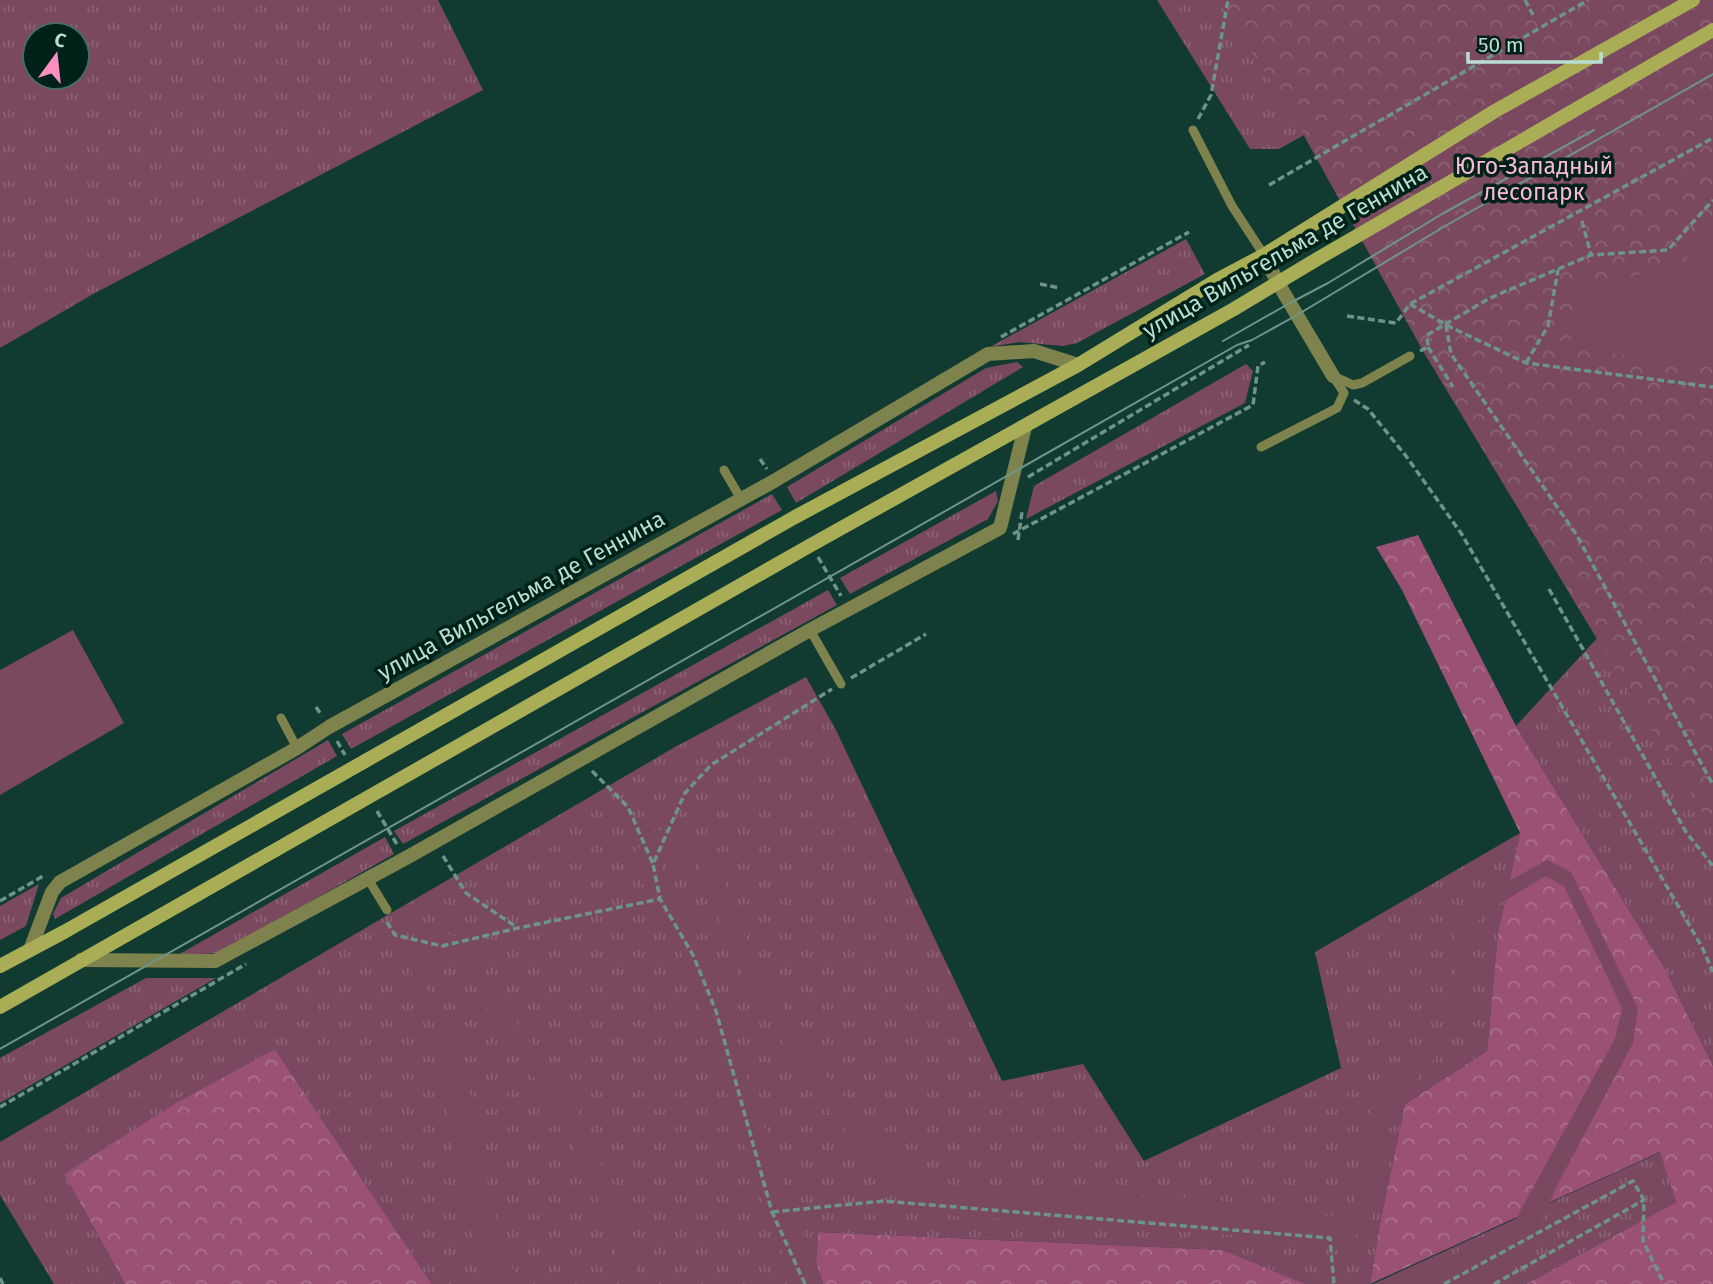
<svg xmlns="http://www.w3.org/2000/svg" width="1713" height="1284" font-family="'Fira Sans',sans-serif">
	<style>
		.grass { fill: url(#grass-tufts); fill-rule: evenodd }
		.forest { fill: url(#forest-crowns) }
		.park { fill: url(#park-crowns) }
		.pitch { fill: #7a495f }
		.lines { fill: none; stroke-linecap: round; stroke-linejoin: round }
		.path { stroke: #6d9488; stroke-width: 3.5; stroke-dasharray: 7 3.5; stroke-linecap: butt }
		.service { stroke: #7e824d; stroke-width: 9 }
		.minor { stroke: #7e824d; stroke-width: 14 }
		.secondary { stroke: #a9ae56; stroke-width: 14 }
		.tram { stroke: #6e9589; stroke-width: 2 }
		.labels { text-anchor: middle; stroke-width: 7; stroke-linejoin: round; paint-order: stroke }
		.park-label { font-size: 23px; fill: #fabad5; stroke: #002118 }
		.street-label { font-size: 23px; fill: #b9ddd1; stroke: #002118 }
	</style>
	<defs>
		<pattern id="grass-tufts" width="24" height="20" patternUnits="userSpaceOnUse" patternTransform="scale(1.75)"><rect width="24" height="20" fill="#7a495f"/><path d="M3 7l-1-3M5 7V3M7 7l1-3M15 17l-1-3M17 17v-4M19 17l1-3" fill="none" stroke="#8b6375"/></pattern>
		<pattern id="forest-crowns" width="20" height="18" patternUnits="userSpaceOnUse" patternTransform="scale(1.75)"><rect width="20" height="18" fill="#9a5173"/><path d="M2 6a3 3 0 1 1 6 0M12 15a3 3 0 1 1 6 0" fill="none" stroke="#aa728c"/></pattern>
		<pattern id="park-crowns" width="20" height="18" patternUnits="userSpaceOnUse" patternTransform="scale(1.75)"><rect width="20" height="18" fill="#7a495f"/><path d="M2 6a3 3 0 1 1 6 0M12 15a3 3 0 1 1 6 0" fill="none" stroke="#8b6375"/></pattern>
	</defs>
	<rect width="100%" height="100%" fill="#113b30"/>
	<!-- grass -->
	<g class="grass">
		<path d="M0 0H438L483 90 95 293 0 348ZM35 35H77V77H35Z"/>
		<path d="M1157 0H1521L1519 15 1279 149H1250Z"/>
		<path d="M1186 239 1205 274 1077 343 1063 346 1019 342 990 347Z"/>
		<path d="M1017 362 1023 367 796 503 787 487 986 368Z"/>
		<path d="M1246 364 1253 371 1245 403 1026 519 1034 486Z"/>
		<path d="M996 491 998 501 988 519 850 594 840 578Z"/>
		<path d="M772 494 782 510 351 749 342 734Z"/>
		<path d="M828 590 837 605 403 844 394 831Z"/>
		<path d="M1614 620 1713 810V1066L1664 967 1516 726Z"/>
		<path d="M806 677 836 730 1002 1081 1083 1064 1144 1161 1341 1068 1315 952 1520 833 1498 932 1487 1051 1405 1104 1380 1223 1370 1284H1306L1223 1250 818 1232 816 1263 823 1284H432L275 1049 64 1174 125 1284H54L0 1195V1142L675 747Z"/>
		<path d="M328 740 337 756 55 919 53 914 61 898Z"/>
		<path d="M385 837 394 854 220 953 178 955Z"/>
		<path d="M39 884 26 926 0 940V906Z"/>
		<path d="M146 978H216L0 1103V1058Z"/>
		<path d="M1661 1152 1676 1202 1526 1284H1373Z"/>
	</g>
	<!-- forest -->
	<g class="forest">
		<path d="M1418 535 1516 726 1664 967 1713 1066V1284H1526L1676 1202 1660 1152 1370 1284 1380 1223 1405 1104 1487 1051 1498 932 1520 833 1402 590 1376 547Z"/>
		<path d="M275 1049 432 1284H125L64 1174 178 1102Z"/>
		<path d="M818 1232 1223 1250 1306 1284H823L816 1263Z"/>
	</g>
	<!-- park -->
	<path class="park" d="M1217 0H1713V831L1423 351 1287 105Z"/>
	<!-- pitch -->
	<g class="pitch">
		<path d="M1713 231V366L1570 348 1575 289 1681 265Z"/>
		<path d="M73 630 124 723 0 795V670Z"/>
		<path d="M681 829 710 846 750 950 825 1075 899 1156 929 1186 1007 1193 1205 1198 1319 1217 1348 1213 1358 1194 1364 1123 1392 1079 1447 1022 1455 974 1454 930 1476 899 1547 860 1571 872 1638 1008 1633 1043 1559 1182 1528 1248 1462 1284H1396L1513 1224 1615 1039 1622 1008 1564 886 1546 876 1482 914 1469 936 1470 975 1462 1025 1406 1092 1387 1130 1380 1198 1365 1229 1345 1244 1317 1241 930 1214 901 1198 809 1087 733 957 697 862 677 851 663 862 662 875 694 929 820 1284H795L765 1210 676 938 635 870 636 851 653 831Z"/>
		<path d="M442 934 469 938 493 990 576 1107 625 1219 641 1284H624L609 1223 560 1116 482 1000 466 956 451 951 425 968 424 983 455 1037 467 1076 492 1206 518 1284H487L462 1201 444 1099V1042L412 982V952Z"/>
	</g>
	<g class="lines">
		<!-- path -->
		<g class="path">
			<path d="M1525 0 1533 15"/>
			<path d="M1198 119 1211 95 1228 0"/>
			<path d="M1269 185 1588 0"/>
			<path d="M1582 221 1591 255"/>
			<path d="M1040 284 1060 288"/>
			<path d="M1410 304 1446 325 1526 363 1713 387"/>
			<path d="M1347 316 1396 323 1410 304 1713 138"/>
			<path d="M1446 325 1451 354 1576 534 1713 785"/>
			<path d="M1001 337 1189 232"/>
			<path d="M1428 347 1453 387"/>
			<path d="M1420 351 1428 347 1427 335 1490 298 1591 255 1668 250 1713 200"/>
			<path d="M1526 363 1548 326 1558 270"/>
			<path d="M1354 400 1368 409 1406 456 1461 533 1702 947 1713 972"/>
			<path d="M760 459 767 469"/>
			<path d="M1028 477 1249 345"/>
			<path d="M1013 534 1253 405 1258 366 1265 362"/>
			<path d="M1018 540 1022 512"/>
			<path d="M818 557 841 596"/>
			<path d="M1549 589 1686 832 1713 866"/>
			<path d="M851 678 926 634"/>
			<path d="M316 707 322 716"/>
			<path d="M337 741 345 755"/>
			<path d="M592 771 628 807 653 864"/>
			<path d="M377 811 398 846"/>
			<path d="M443 856 466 893 518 928"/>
			<path d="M0 901 43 876"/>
			<path d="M387 922 395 935 442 946 518 928 660 899"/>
			<path d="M0 1107 246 964"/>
			<path d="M772 1212 883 1201 1330 1238 1334 1284"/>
			<path d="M0 1278 3 1284"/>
			<path d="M805 1284 772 1212 716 1011 693 955 660 899 653 864 685 793 711 765 832 689"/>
			<path d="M1444 1284 1633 1181 1644 1200 1643 1241 1664 1284"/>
			<path d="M1494 1284 1644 1200"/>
		</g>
		<!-- service -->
		<g class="service">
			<path d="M1193 130 1232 206 1264 255"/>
			<path d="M1334 376 1353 385 1362 383 1410 356"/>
			<path d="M1261 447 1337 408 1344 393 1333 376"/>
			<path d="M724 470 741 499"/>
			<path d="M810 630 841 684"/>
			<path d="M281 718 297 748"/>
			<path d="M368 879 387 910"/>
		</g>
		<!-- minor -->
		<g class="minor">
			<path d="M1264 255 1278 283 1333 376"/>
			<path d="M30 950 52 892 60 882 297 748 329 727 774 481 988 354 1034 351 1078 365"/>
			<path d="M81 960 215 961 406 858 810 630 1000 528 1025 427"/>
		</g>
		<!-- secondary -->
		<g class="secondary">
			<path d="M0 966 64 932 795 517 1078 365 1217 280 1264 255 1495 111 1693 0"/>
			<path d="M0 1007 811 545 1234 309 1319 258 1713 30"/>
		</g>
		<!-- tram -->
		<g class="tram">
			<path d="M1223 341 1290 303 1328 283 1442 214 1594 130"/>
			<path d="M0 1049 1237 345 1252 340 1297 315 1447 225 1713 74"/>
		</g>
	</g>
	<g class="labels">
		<!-- park labels -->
		<g class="park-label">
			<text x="1534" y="174">Юго-Западный<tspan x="1534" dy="26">лесопарк</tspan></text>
		</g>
		<!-- street labels -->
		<g class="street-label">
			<text transform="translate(1285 251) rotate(-30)" y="8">улица Вильгельма де Геннина</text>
			<text transform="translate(521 595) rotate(-29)" y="8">улица Вильгельма де Геннина</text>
		</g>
	</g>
	<!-- north arrow -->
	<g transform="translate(56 56) rotate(15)"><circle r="33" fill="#002118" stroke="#4a6c62" stroke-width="2"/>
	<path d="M0-5L12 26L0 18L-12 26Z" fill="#fc8fc1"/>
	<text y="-10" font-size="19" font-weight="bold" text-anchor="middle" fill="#b9ddd1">С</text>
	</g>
	<!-- scale -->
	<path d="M1468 52v10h133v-10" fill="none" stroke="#b9ddd1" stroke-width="3.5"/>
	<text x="1478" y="52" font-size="21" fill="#b9ddd1" stroke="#002118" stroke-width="5" paint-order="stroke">50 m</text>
</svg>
